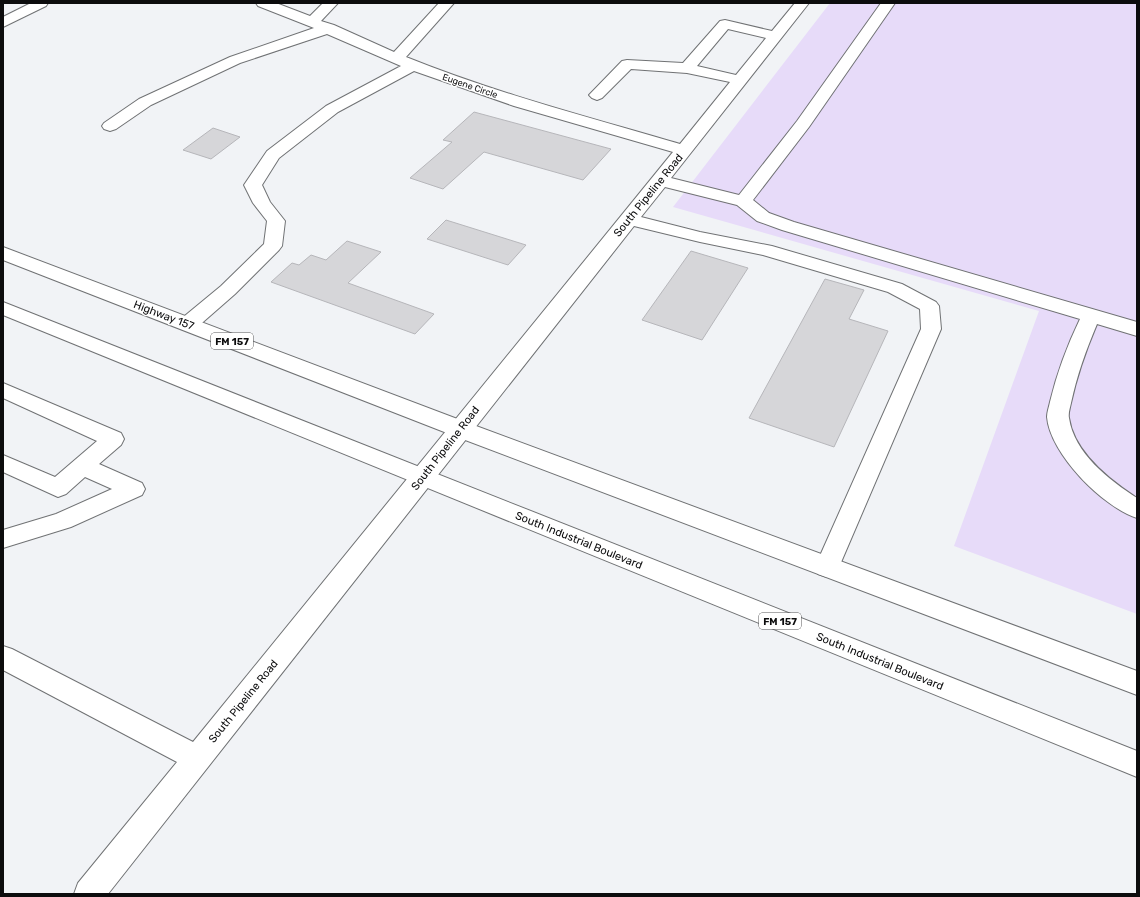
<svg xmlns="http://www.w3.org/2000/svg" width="1140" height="897" font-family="Rubik,sans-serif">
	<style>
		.green { fill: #e7dbf9 }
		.building { fill: #d6d6d9; stroke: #b6b6ba }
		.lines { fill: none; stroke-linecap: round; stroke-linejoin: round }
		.minor-casing { stroke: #707274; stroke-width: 2 }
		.major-casing { stroke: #707274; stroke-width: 2 }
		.minor { fill: #fff; fill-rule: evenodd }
		.major { fill: #fff; fill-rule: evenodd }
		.labels { text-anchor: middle; stroke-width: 3; stroke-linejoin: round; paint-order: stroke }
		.far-street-label { font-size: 9px; fill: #0c0c0d; stroke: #fff }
		.shield { fill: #fff; stroke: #555556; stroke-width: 1 }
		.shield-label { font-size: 10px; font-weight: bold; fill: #0c0c0d }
		.street-label { font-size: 11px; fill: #0c0c0d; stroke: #fff }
	</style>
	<rect width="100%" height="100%" fill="#f1f3f6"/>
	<!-- green -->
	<path class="green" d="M830 3H1137V614L954 546 1039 311 673 207Z"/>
	<!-- building -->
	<g class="building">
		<path d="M474 112 611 149 583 180 484 152 443 189 410 178 452 142 443 140Z"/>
		<path d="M213 128 240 137 211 159 183 150Z"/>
		<path d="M446 220 526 245 508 265 427 239Z"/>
		<path d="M347 241 381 252 348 283 434 314 415 334 271 282 292 263 299 265 311 255 326 260Z"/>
		<path d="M691 251 748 268 702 340 642 320Z"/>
		<path d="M825 279 864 290 849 319 888 331 834 447 749 418Z"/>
	</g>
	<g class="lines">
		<defs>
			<g id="minor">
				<path d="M31 3H48L46 6 3 27V17Z"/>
				<path d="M256 3H276L310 16 323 3H338L321 21 334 25 394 52 439 3H454L406 57C495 93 588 117 680 144L730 82 687 73 631 69 602 98 597 100 592 98 589 95 622 61 627 60 683 63 720 21 725 20 772 31 795 3H809L671 178 739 195 797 121 881 3H895L809 127 753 200 769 213 794 222 1137 322V336L1097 324C1086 350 1077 375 1071 403 1070 408 1068 413 1069 418 1074 453 1109 480 1137 498V518C1103 507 1050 454 1047 417 1047 412 1049 407 1050 402 1057 373 1067 346 1080 319L782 230 757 221 737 205 665 187 641 217 700 232 772 246 902 284 936 302 939 306 941 329 836 574 827 577 818 574 815 567 921 329 920 309 888 292 763 255 700 242 634 226 108 894H74L78 883 177 762 3 670V646L12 649 193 742 673 152 514 106 414 71 338 112 279 158 262 185 270 202 285 221 282 246 279 250 235 294 195 329 188 330 181 329 178 324 181 319 221 286 264 244 267 221 253 203 244 185 267 151 326 106 401 66 327 34 240 63 151 105 116 129 110 131 104 129 102 126 104 123 139 99 230 57 314 28 258 6ZM728 29 766 38 736 75 697 66Z"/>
				<path d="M3 383 121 433 124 439 121 445 99 464 142 483 145 489 142 495 71 527 3 548V530L56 514 112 489 85 477 66 494 58 497 3 472V455L55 477 97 441 3 398Z"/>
			</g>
			<g id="major">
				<path d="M3 247 468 423 1137 671V695L452 435 3 260Z"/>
				<path d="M3 302 1137 751V777L3 315Z"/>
			</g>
		</defs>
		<!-- minor casing -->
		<use href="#minor" class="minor-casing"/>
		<!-- major casing -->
		<use href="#major" class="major-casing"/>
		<!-- minor -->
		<use href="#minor" class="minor"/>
		<!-- major -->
		<use href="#major" class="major"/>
	</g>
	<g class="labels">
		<!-- far-street labels -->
		<g class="far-street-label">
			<text transform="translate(470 86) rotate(19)" y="3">Eugene Circle</text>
		</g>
		<!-- shield labels -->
		<g class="shield">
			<rect x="211" y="333" width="42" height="16" rx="3"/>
			<rect x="759" y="613" width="42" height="16" rx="3"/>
		</g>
		<g class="shield-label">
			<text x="232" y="345">FM 157</text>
			<text x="780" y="625">FM 157</text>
		</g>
		<!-- street labels -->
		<g class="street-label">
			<text transform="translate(648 195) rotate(-51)" y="4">South Pipeline Road</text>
			<text transform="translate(164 315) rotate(21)" y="4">Highway 157</text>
			<text transform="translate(445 448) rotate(-52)" y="4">South Pipeline Road</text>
			<text transform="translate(579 540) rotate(22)" y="4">South Industrial Boulevard</text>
			<text transform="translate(880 661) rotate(22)" y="4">South Industrial Boulevard</text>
			<text transform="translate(243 701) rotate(-51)" y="4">South Pipeline Road</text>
		</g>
	</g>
	<!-- border -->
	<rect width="1140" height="897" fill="none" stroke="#0c0c0d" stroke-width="8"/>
</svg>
